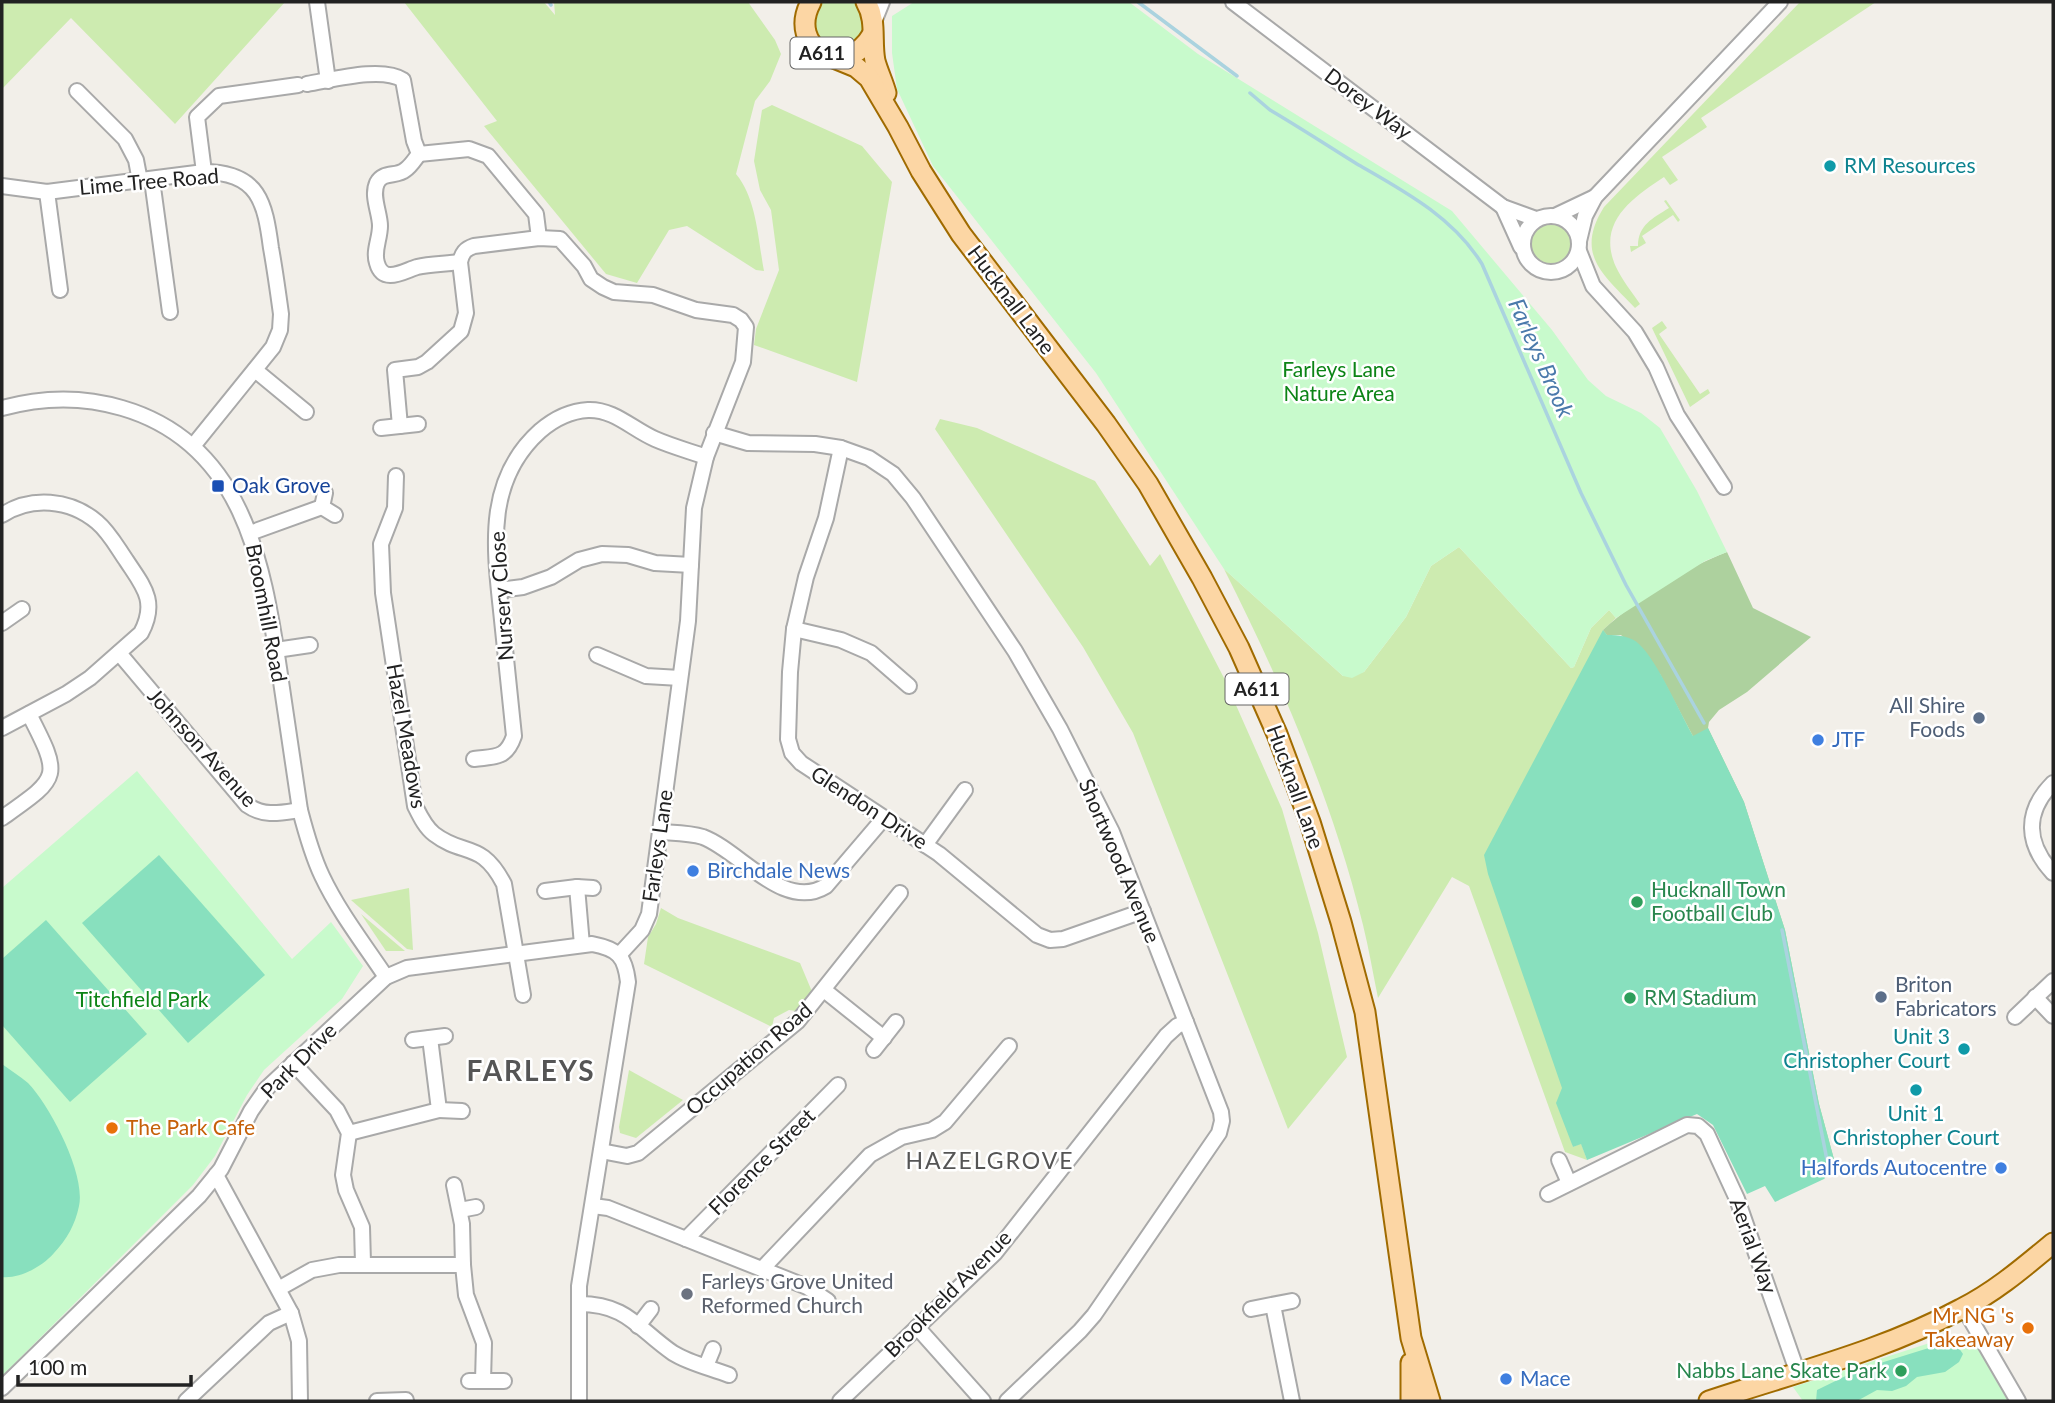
<svg xmlns="http://www.w3.org/2000/svg" width="2055" height="1403" font-family="Lato,sans-serif">
	<style>
		.grass { fill: #cdebb0 }
		.forest { fill: #add19e }
		.park { fill: #c8facc }
		.pitch { fill: #88e0be }
		.lines { fill: none; stroke-linecap: round; stroke-linejoin: round }
		.stream { stroke: #aad3df; stroke-width: 3.5 }
		.minor-casing { stroke: #a9a9a9; stroke-width: 18 }
		.major-casing { stroke: #a06b00; stroke-width: 23 }
		.minor { stroke: #fff; stroke-width: 14 }
		.major { stroke: #fcd6a4; stroke-width: 19 }
		.culture-dot { fill: #0f9aa8; stroke: #fff; stroke-width: 2.5 }
		.transit-dot { fill: #1a4fb4; stroke: #fff; stroke-width: 2.5 }
		.service-dot { fill: #5c6f8a; stroke: #fff; stroke-width: 2.5 }
		.shop-dot { fill: #3f7fe0; stroke: #fff; stroke-width: 2.5 }
		.leisure-dot { fill: #2e9e5b; stroke: #fff; stroke-width: 2.5 }
		.food-dot { fill: #e8710a; stroke: #fff; stroke-width: 2.5 }
		.worship-dot { fill: #6b7280; stroke: #fff; stroke-width: 2.5 }
		.labels { text-anchor: middle; stroke-width: 5; stroke-linejoin: round; paint-order: stroke }
		.shield { fill: #fff; stroke: #646464; stroke-width: 2 }
		.shield-label { font-size: 19px; font-weight: bold; fill: #222 }
		.street-label { font-size: 21px; fill: #222; stroke: #fff }
		.culture-label { font-size: 21px; fill: #0d838f; stroke: #fff; text-anchor: start }
		.park-label { font-size: 21px; fill: #0c8416; stroke: #fff }
		.transit-label { font-size: 21px; fill: #164399; stroke: #fff; text-anchor: start }
		.service-label { font-size: 21px; fill: #4e5e75; stroke: #fff; text-anchor: end }
		.shop-label { font-size: 21px; fill: #366cbe; stroke: #fff; text-anchor: start }
		.leisure-label { font-size: 21px; fill: #27864d; stroke: #fff; text-anchor: start }
		.food-label { font-size: 21px; fill: #c56008; stroke: #fff; text-anchor: start }
		.worship-label { font-size: 21px; fill: #5b616d; stroke: #fff; text-anchor: start }
		.water-label { font-size: 23px; font-style: italic; fill: #4a7aab; stroke: #fff }
		.neighbourhood-label { font-size: 23px; letter-spacing: 2px; fill: #555; stroke: #fff }
		.district-label { font-size: 28px; font-weight: bold; letter-spacing: 2px; fill: #555; stroke: #fff }
	</style>
	<rect width="100%" height="100%" fill="#f2efe9"/>
	<!-- grass -->
	<g class="grass">
		<path d="M2 2H285L175 124 71 18 2 89Z"/>
		<path d="M404 2H544L555 15 554 2H748L775 40 781 54 770 81 755 101 736 174C757 199 758 240 764 271L756 270 687 226 669 230 637 283 606 274 484 126 497 121Z"/>
		<path d="M821 2H857L867 25 858 43 833 50 813 34 815 8Z"/>
		<path d="M1800 2H1876L1701 118 1707 127 1662 157 1678 180 1670 185 1664 177C1632 198 1596 223 1616 267 1622 280 1632 292 1640 304L1635 308C1604 275 1574 255 1604 207Z"/>
		<path d="M772 105 862 146 892 182 857 382 754 345 756 329 779 270 771 210 760 190 754 161 762 110Z"/>
		<path d="M1666 200 1680 220 1678 222 1673 215 1642 236 1646 243 1631 252 1630 246H1638C1638 225 1653 218 1669 208L1664 201Z"/>
		<circle cx="1550" cy="243" r="21"/>
		<path d="M1662 321 1667 328 1659 334 1700 394 1708 389 1710 393 1690 407 1652 328Z"/>
		<path d="M940 419 977 428 1095 481 1150 566 1160 554 1224 678 1282 809 1318 933 1347 1057 1288 1129 1133 733 1083 647 935 429Z"/>
		<path d="M1459 547 1571 668 1574 667 1591 628 1609 610 1616 618 1603 630 1660 674 1712 772 1563 1088 1573 1147 1581 1143 1587 1160 1565 1152 1469 886 1452 877 1378 998C1373 974 1369 949 1363 925 1333 802 1281 682 1224 569L1343 676 1364 672 1406 617 1431 566Z"/>
		<path d="M409 888 413 950 407 949 351 900Z"/>
		<path d="M661 908 678 918 800 963 813 994 796 1011 789 1010 774 1018 772 1027 644 964 648 937 656 924Z"/>
		<path d="M361 914 405 951H386Z"/>
		<path d="M629 1070 683 1100 636 1138 620 1133 619 1127Z"/>
	</g>
	<!-- forest -->
	<path class="forest" d="M1727 552 1753 608 1811 637 1747 692 1719 710 1709 722 1708 728 1744 802 1785 930 1819 1104 1835 1163 1824 1179 1712 772 1660 674 1621 635H1607L1603 630C1638 598 1683 569 1727 552Z"/>
	<!-- park -->
	<g class="park">
		<path d="M914 2H1129L1198 54 1452 211 1552 330 1588 380 1606 396 1641 413 1660 428 1697 491 1727 552 1705 561 1616 618 1609 610 1591 628 1574 667 1571 668 1459 547 1431 566 1406 617 1364 672 1352 678 1343 676 1224 569 1096 373 933 166 897 89 892 53V16Z"/>
		<path d="M137 771 292 959 331 922 363 966 342 999 264 1070 247 1095 215 1156 193 1185 2 1376V888Z"/>
		<path d="M1957 1338 1971 1341 1978 1349 2008 1401H1803L1793 1387 1942 1339Z"/>
	</g>
	<!-- pitch -->
	<g class="pitch">
		<path d="M1603 630 1607 635C1618 635 1631 636 1639 644 1658 662 1679 711 1693 736L1708 728 1744 802 1785 930 1819 1104 1835 1163 1824 1179 1775 1202 1765 1186 1747 1194 1713 1125 1697 1114 1587 1160 1581 1144 1573 1147 1556 1103 1562 1088 1488 874 1484 855Z"/>
		<path d="M159 855 265 975 188 1043 82 923Z"/>
		<path d="M46 920 147 1034 70 1102 2 1025V959Z"/>
		<path d="M2 1064C10 1070 20 1076 28 1083 50 1106 86 1174 79 1206 75 1225 67 1239 54 1253 43 1266 20 1279 2 1277Z"/>
		<path d="M1948 1342 1956 1344 1963 1354 1959 1362 1945 1372 1917 1377 1906 1386 1892 1391 1877 1390 1857 1401H1816L1817 1390 1858 1370Z"/>
	</g>
	<g class="lines">
		<!-- stream -->
		<g class="stream">
			<path d="M549 2 551 5"/>
			<path d="M1138 2 1237 76"/>
			<path d="M1250 93 1270 110C1299 127 1328 146 1357 164 1404 191 1453 217 1482 264L1581 493 1626 585 1704 723"/>
			<path d="M1782 930 1827 1160 1833 1163"/>
		</g>
		<defs>
			<g id="minor">
				<path d="M317 2 328 81"/>
				<path d="M1233 2 1503 207 1536 219"/>
				<path d="M874 22 882 2"/>
				<path d="M307 84C332 80 382 66 403 80L414 141 419 154"/>
				<path d="M77 91 125 139 136 160 140 181"/>
				<path d="M419 154C415 159 411 166 405 170 397 177 383 171 377 183 371 196 380 213 380 226 380 239 373 251 377 263 383 285 404 271 417 267 430 264 446 264 460 262"/>
				<path d="M419 154 469 149 488 156 536 214 539 238"/>
				<path d="M204 172 197 117 219 96 298 85"/>
				<path d="M152 180 170 312"/>
				<path d="M2 186 47 192 204 172C259 172 265 203 271 248 275 270 278 292 281 314L280 330 273 347 193 446"/>
				<path d="M47 192 60 290"/>
				<path d="M1503 207 1521 247"/>
				<circle cx="1551" cy="244" r="28"/>
				<path d="M1555 216 1595 197"/>
				<path d="M1579 241 1585 216 1595 197 1780 2"/>
				<path d="M1579 251 1593 286 1635 332 1656 367 1677 415 1724 487"/>
				<path d="M255 370 306 412"/>
				<path d="M2 408C42 397 82 396 122 408 242 443 263 561 279 668 286 715 293 763 300 810 306 833 312 855 322 876 339 912 364 944 386 977"/>
				<path d="M400 426 395 370 418 367 427 362 461 331 466 313 460 262C462 253 465 249 474 246L539 238 560 239 584 266 591 279 603 287 614 292 653 295 696 310 733 315 741 320 746 327 743 362 706 457 694 508 688 621 649 914 642 930 619 955"/>
				<path d="M381 428 418 424"/>
				<path d="M714 433 748 443 815 444 841 448 869 458 893 474 913 498 1015 651 1060 729 1112 832 1221 1112 1222 1121 1219 1133 1094 1315 1080 1331 1007 1401"/>
				<path d="M841 448 826 518 806 577 794 629 790 672 788 739 792 753 801 763 939 854 1037 935 1050 940 1063 939 1143 911"/>
				<path d="M396 476 395 508 381 544 383 593 415 806C420 816 425 827 434 834 464 857 481 840 504 884L523 995"/>
				<path d="M325 493 322 507 335 515"/>
				<path d="M2 515C31 496 70 499 97 522 109 532 117 547 126 560 143 586 158 601 141 633L90 678 66 694 2 728"/>
				<path d="M250 533 322 507"/>
				<path d="M499 590 523 587 551 577 579 560 602 554 628 555 655 563 691 565"/>
				<path d="M2 623 22 609"/>
				<path d="M794 629 841 640 871 653 909 686"/>
				<path d="M276 650 310 645"/>
				<path d="M119 653 247 805C264 817 280 813 300 810"/>
				<path d="M597 655 646 676 680 678"/>
				<path d="M474 759C496 756 506 759 514 736 510 698 506 659 502 620 495 552 483 482 540 431 554 419 569 411 588 410 614 409 632 429 655 439 671 446 689 451 706 457"/>
				<path d="M2053 783C2024 812 2026 844 2053 873"/>
				<path d="M2 818C60 777 62 778 29 714"/>
				<path d="M660 832C673 833 690 833 703 837 740 851 784 912 826 886L884 818"/>
				<path d="M925 845 965 790"/>
				<path d="M577 887 582 945"/>
				<path d="M545 891 577 887 593 888"/>
				<path d="M824 990 884 1038"/>
				<path d="M2035 997 2053 1016"/>
				<path d="M2015 1017 2053 981"/>
				<path d="M413 1040 445 1036"/>
				<path d="M874 1050 896 1022"/>
				<path d="M293 1063 337 1110 349 1133 343 1175 346 1190 362 1227 363 1263"/>
				<path d="M439 1110 462 1111"/>
				<path d="M349 1133 439 1110 430 1038"/>
				<path d="M601 1151 627 1156 638 1153 798 1021 900 893"/>
				<path d="M1559 1160 1569 1183"/>
				<path d="M216 1175 291 1313 299 1341 300 1401"/>
				<path d="M1548 1194 1687 1125 1698 1126 1707 1134 1737 1199 1797 1371"/>
				<path d="M593 1206 608 1208 807 1287 828 1301"/>
				<path d="M460 1210 476 1207"/>
				<path d="M686 1239 838 1085"/>
				<path d="M463 1265 466 1295 484 1343 483 1381"/>
				<path d="M762 1269 870 1155 902 1137 932 1130 945 1122 1009 1046"/>
				<path d="M280 1288 312 1270 339 1265H463L462 1224 454 1185"/>
				<path d="M579 1304C627 1304 637 1328 673 1353 689 1363 711 1368 729 1375"/>
				<path d="M1273 1305 1292 1401"/>
				<path d="M1964 1308 2018 1401"/>
				<path d="M1251 1309 1292 1301"/>
				<path d="M638 1326 651 1309"/>
				<path d="M917 1327 983 1401"/>
				<path d="M706 1366 713 1349"/>
				<path d="M469 1381H504"/>
				<path d="M2 1388 199 1196 221 1169 251 1111 267 1088 386 977 407 968 592 944C618 949 625 956 628 982L579 1286V1401"/>
				<path d="M186 1401 269 1323 291 1313"/>
				<path d="M377 1401 406 1400"/>
				<path d="M840 1401 995 1253 1166 1036 1177 1026 1186 1022"/>
			</g>
			<g id="major">
				<path d="M811 2C786 48 845 81 872 35"/>
				<path d="M866 2C877 20 871 41 875 61 878 72 883 82 886 93"/>
				<path d="M834 58 856 67 869 78 898 127 921 171 961 234 1106 424 1148 484 1202 578 1239 648 1277 734 1310 822 1341 922 1365 1012 1411 1338 1430 1401"/>
				<path d="M1411 1363V1401"/>
				<path d="M1709 1401C1793 1373 1883 1351 1961 1309 1995 1292 2024 1267 2053 1243"/>
			</g>
		</defs>
		<!-- minor casing -->
		<use href="#minor" class="minor-casing"/>
		<!-- major casing -->
		<use href="#major" class="major-casing"/>
		<!-- minor -->
		<use href="#minor" class="minor"/>
		<!-- major -->
		<use href="#major" class="major"/>
	</g>
	<!-- markers -->
	<g class="culture-dot">
		<circle cx="1830" cy="166" r="7"/>
		<circle cx="1964" cy="1049" r="7"/>
		<circle cx="1916" cy="1090" r="7"/>
	</g>
	<rect class="transit-dot" x="211" y="479" width="14" height="14" rx="3.5"/>
	<g class="service-dot">
		<circle cx="1979" cy="718" r="7"/>
		<circle cx="1881" cy="997" r="7"/>
	</g>
	<g class="shop-dot">
		<circle cx="1818" cy="740" r="7"/>
		<circle cx="693" cy="871" r="7"/>
		<circle cx="2001" cy="1168" r="7"/>
		<circle cx="1506" cy="1379" r="7"/>
	</g>
	<g class="leisure-dot">
		<circle cx="1637" cy="902" r="7"/>
		<circle cx="1630" cy="998" r="7"/>
		<circle cx="1901" cy="1371" r="7"/>
	</g>
	<g class="food-dot">
		<circle cx="112" cy="1128" r="7"/>
		<circle cx="2028" cy="1328" r="7"/>
	</g>
	<circle class="worship-dot" cx="687" cy="1294" r="7"/>
	<g class="labels">
		<!-- shield labels -->
		<g class="shield">
			<rect x="790.5" y="37.5" width="63" height="31" rx="5"/>
			<rect x="1225.5" y="673.5" width="63" height="31" rx="5"/>
		</g>
		<g class="shield-label">
			<text x="822" y="60">A611</text>
			<text x="1257" y="696">A611</text>
		</g>
		<!-- street labels -->
		<g class="street-label">
			<text transform="translate(1368 104) rotate(37)" y="7">Dorey Way</text>
			<text transform="translate(149 182) rotate(-5)" y="7">Lime Tree Road</text>
			<text transform="translate(1011 300) rotate(53)" y="7">Hucknall Lane</text>
			<text transform="translate(502 596) rotate(-94)" y="7">Nursery Close</text>
			<text transform="translate(266 613) rotate(79)" y="7">Broomhill Road</text>
			<text transform="translate(406 736) rotate(80)" y="7">Hazel Meadows</text>
			<text transform="translate(202 748) rotate(48)" y="7">Johnson Avenue</text>
			<text transform="translate(1295 787) rotate(70)" y="7">Hucknall Lane</text>
			<text transform="translate(869 808) rotate(33)" y="7">Glendon Drive</text>
			<text transform="translate(658 846) rotate(-82)" y="7">Farleys Lane</text>
			<text transform="translate(1119 861) rotate(67)" y="7">Shortwood Avenue</text>
			<text transform="translate(749 1059) rotate(-41)" y="7">Occupation Road</text>
			<text transform="translate(299 1061) rotate(-45)" y="7">Park Drive</text>
			<text transform="translate(762 1162) rotate(-45)" y="7">Florence Street</text>
			<text transform="translate(1753 1246) rotate(70)" y="7">Aerial Way</text>
			<text transform="translate(948 1294) rotate(-45)" y="7">Brookfield Avenue</text>
		</g>
		<!-- culture labels -->
		<g class="culture-label">
			<text x="1844" y="173">RM Resources</text>
			<text x="1950" y="1044" text-anchor="end">Unit 3<tspan x="1950" dy="24">Christopher Court</tspan></text>
			<text x="1916" y="1121" text-anchor="middle">Unit 1<tspan x="1916" dy="24">Christopher Court</tspan></text>
		</g>
		<!-- park labels -->
		<g class="park-label">
			<text x="1339" y="377">Farleys Lane<tspan x="1339" dy="24">Nature Area</tspan></text>
			<text x="142" y="1007">Titchfield Park</text>
		</g>
		<!-- transit labels -->
		<g class="transit-label">
			<text x="232" y="493">Oak Grove</text>
		</g>
		<!-- service labels -->
		<g class="service-label">
			<text x="1965" y="713">All Shire<tspan x="1965" dy="24">Foods</tspan></text>
			<text x="1895" y="992" text-anchor="start">Briton<tspan x="1895" dy="24">Fabricators</tspan></text>
		</g>
		<!-- shop labels -->
		<g class="shop-label">
			<text x="1832" y="747">JTF</text>
			<text x="707" y="878">Birchdale News</text>
			<text x="1987" y="1175" text-anchor="end">Halfords Autocentre</text>
			<text x="1520" y="1386">Mace</text>
		</g>
		<!-- leisure labels -->
		<g class="leisure-label">
			<text x="1651" y="897">Hucknall Town<tspan x="1651" dy="24">Football Club</tspan></text>
			<text x="1644" y="1005">RM Stadium</text>
			<text x="1887" y="1378" text-anchor="end">Nabbs Lane Skate Park</text>
		</g>
		<!-- food labels -->
		<g class="food-label">
			<text x="126" y="1135">The Park Cafe</text>
			<text x="2014" y="1323" text-anchor="end">Mr NG 's<tspan x="2014" dy="24">Takeaway</tspan></text>
		</g>
		<!-- worship labels -->
		<g class="worship-label">
			<text x="701" y="1289">Farleys Grove United<tspan x="701" dy="24">Reformed Church</tspan></text>
		</g>
		<!-- water labels -->
		<g class="water-label">
			<text transform="translate(1541 358) rotate(66)" y="8">Farleys Brook</text>
		</g>
		<!-- neighbourhood labels -->
		<g class="neighbourhood-label">
			<text x="990" y="1169">HAZELGROVE</text>
		</g>
		<!-- district labels -->
		<g class="district-label">
			<text x="531" y="1081">FARLEYS</text>
		</g>
	</g>
	<!-- border -->
	<rect width="2055" height="1403" fill="none" stroke="#222222" stroke-width="7"/>
	<!-- scale -->
	<path d="M18 1375v10h173v-10" fill="none" stroke="#222222" stroke-width="3.5"/>
	<text x="28" y="1375" font-size="21" fill="#222222" stroke="#ffffff" stroke-width="5" paint-order="stroke">100 m</text>
</svg>
